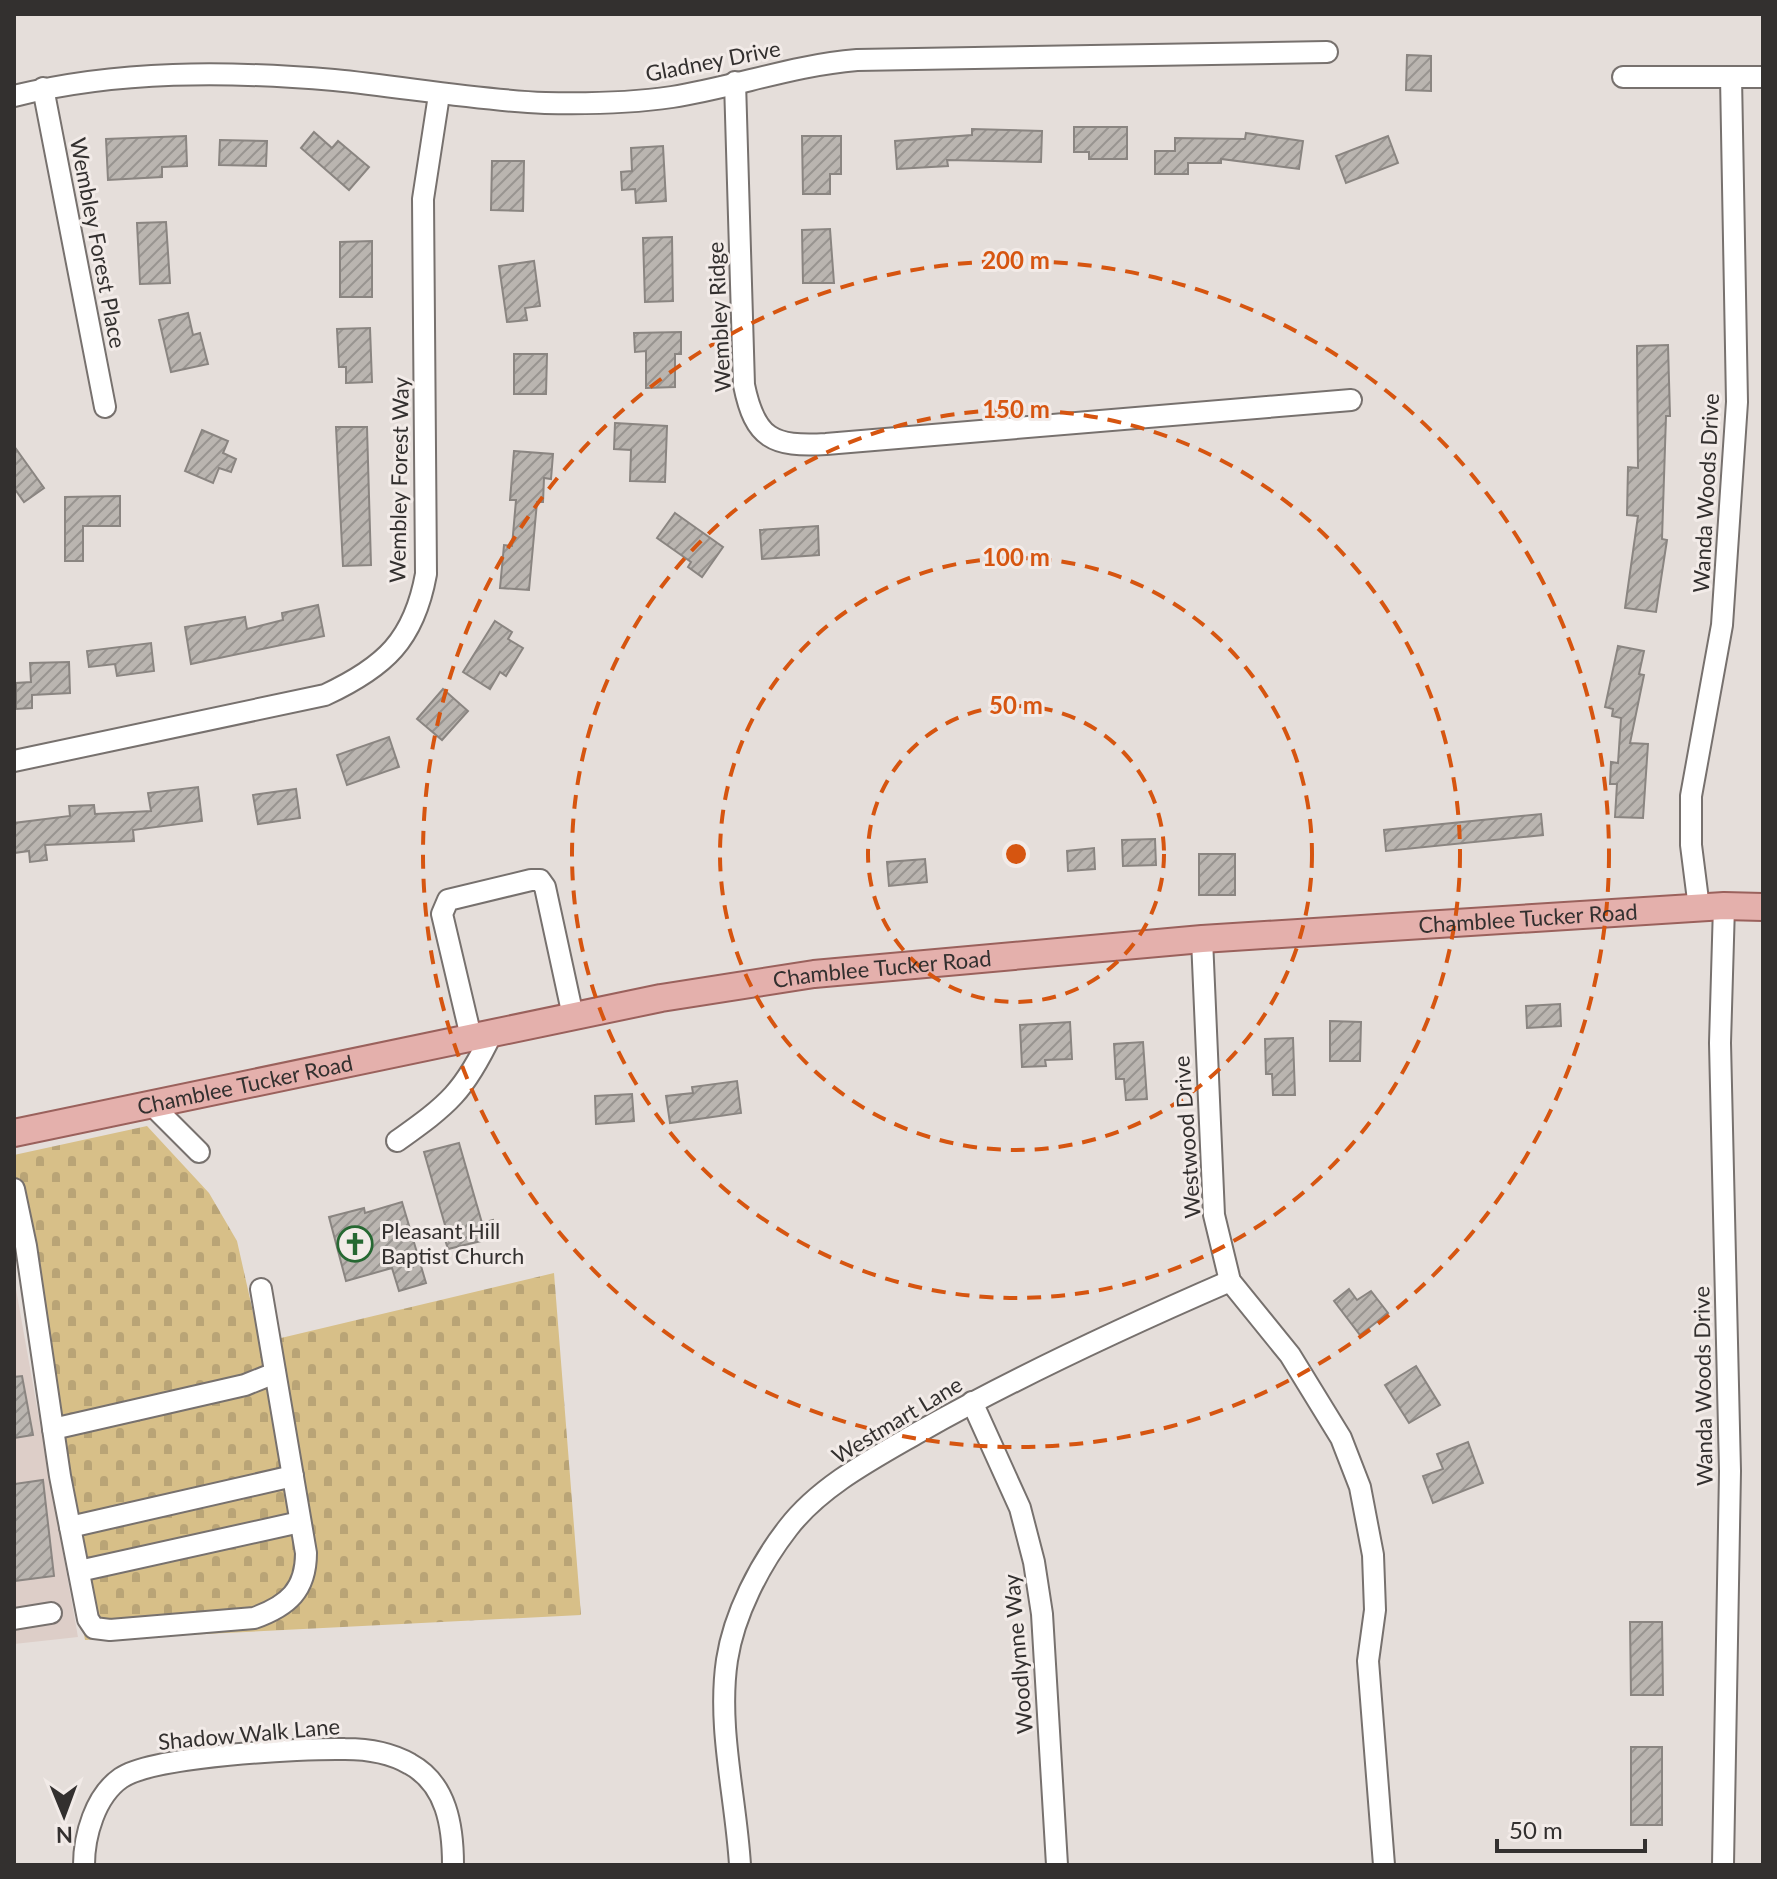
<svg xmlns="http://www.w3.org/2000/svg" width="1777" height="1879" font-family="Lato,sans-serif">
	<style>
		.built { fill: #ddcec8 }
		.cemetery { fill: url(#cemetery-stones) }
		.building { fill: url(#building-hatch); stroke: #8a8581; stroke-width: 2 }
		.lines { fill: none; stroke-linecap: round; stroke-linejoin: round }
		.minor-casing { stroke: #77716e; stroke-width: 24 }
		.major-casing { stroke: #9a615c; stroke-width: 30 }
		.minor { stroke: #fff; stroke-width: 20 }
		.major { stroke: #e4b0ac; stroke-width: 26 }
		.ring { fill: none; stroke: #d65510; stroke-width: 4; stroke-dasharray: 14 10 }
		.labels { text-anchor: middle; stroke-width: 6; stroke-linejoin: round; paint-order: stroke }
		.street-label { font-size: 22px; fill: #33302f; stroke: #f2ebe8 }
		.poi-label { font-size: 22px; fill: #33302f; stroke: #f2ebe8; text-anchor: start }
		.centre { fill: #d65510; stroke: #f2ebe8; stroke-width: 4 }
		.ring-label { font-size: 24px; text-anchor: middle; font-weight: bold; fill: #d65510; stroke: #f2ebe8; stroke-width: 6; stroke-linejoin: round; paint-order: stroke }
	</style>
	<defs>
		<pattern id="cemetery-stones" width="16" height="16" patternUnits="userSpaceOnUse" patternTransform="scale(2)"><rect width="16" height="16" fill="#d7bf88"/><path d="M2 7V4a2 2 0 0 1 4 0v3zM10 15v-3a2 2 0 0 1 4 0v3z" fill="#b9a476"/></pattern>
		<pattern id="building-hatch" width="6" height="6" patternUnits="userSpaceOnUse" patternTransform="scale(2)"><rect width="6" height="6" fill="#bab5b0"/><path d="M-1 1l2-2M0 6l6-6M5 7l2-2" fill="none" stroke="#989490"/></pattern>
	</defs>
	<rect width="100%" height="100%" fill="#e5deda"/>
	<!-- built -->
	<path class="built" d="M14 1278 78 1637 14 1644Z"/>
	<!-- cemetery -->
	<path class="cemetery" d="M147 1126 209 1193 237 1241 260 1343 554 1273 581 1615 85 1640 14 1238V1155Z"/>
	<!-- building -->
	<g class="building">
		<path d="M1407 55 1431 56V91L1406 90Z"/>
		<path d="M1074 127H1127V159H1089V152H1074Z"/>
		<path d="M972 129 1042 131 1041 162 947 160 948 166 897 169 895 141 972 135Z"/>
		<path d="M314 132 332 148 338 141 369 167 349 190 301 148Z"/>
		<path d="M1246 133 1303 141 1299 169 1221 159V163H1188V174H1155V151H1175V138L1245 139Z"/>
		<path d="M186 136 187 166 162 167V177L108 180 106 139Z"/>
		<path d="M802 136H841V174H830V194H803Z"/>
		<path d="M1388 136 1398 163 1346 183 1336 156Z"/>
		<path d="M220 140 267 141 266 166 219 165Z"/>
		<path d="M663 146 666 201 636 203 635 189 622 190 621 172 632 171 631 148Z"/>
		<path d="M492 161H524L523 211 491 210Z"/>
		<path d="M166 222 170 283 140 284 137 223Z"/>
		<path d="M830 229 834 283H803L802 230Z"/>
		<path d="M672 237 673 301 645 302 643 238Z"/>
		<path d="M372 241V297H340V242Z"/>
		<path d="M534 261 540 306 525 308 527 320 507 322 499 266Z"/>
		<path d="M188 313 193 335 200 333 208 364 171 372 159 320Z"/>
		<path d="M370 328 372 382 346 383V367H339L337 329Z"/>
		<path d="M681 332V354H675V387L646 388V351L635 352 634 333Z"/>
		<path d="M1668 345 1670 416H1666L1662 539 1667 540 1656 612 1625 608 1638 516 1627 515 1628 467 1638 468 1637 346Z"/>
		<path d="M514 354H547L546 394H514Z"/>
		<path d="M615 423 667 426 665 482 630 481 631 450 614 449Z"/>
		<path d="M336 427H367L371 565 343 566Z"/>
		<path d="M202 430 228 441 223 453 236 459 231 472 219 468 213 483 185 471Z"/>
		<path d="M14 446 44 488 24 502 14 488Z"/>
		<path d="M514 451 553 454 551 479 544 478 543 502H537L529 590 500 588 504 545 512 546 516 500H510Z"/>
		<path d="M120 496V526H83V561H65V497Z"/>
		<path d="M675 513 723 547 702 577 688 567 691 562 657 538Z"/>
		<path d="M818 526 819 555 762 559 760 530Z"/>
		<path d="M318 605 324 636 191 664 185 627 245 617 247 629 283 620 282 613Z"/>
		<path d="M495 621 512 632 508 639 523 648 506 676 500 672 490 689 463 672Z"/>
		<path d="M151 643 154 671 117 676 115 664 89 667 87 651Z"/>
		<path d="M1618 646 1644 651 1639 674 1644 675 1630 743 1648 744 1643 818 1615 817 1617 784H1610L1611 762 1618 763 1621 718 1612 716 1613 709 1605 707Z"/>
		<path d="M69 662 70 693 32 695V708L16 709V683L31 682 30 663Z"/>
		<path d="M443 689 468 711 442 740 417 719Z"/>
		<path d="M389 737 399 767 347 785 337 755Z"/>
		<path d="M198 787 202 821 133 830 134 841 45 845 47 860 30 862 29 851 14 853V823L70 816 69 806 94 805 95 814 151 811 148 793Z"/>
		<path d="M296 789 300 818 258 824 253 795Z"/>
		<path d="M1541 814 1543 835 1386 851 1384 830Z"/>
		<path d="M1155 839 1156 865 1123 866 1122 840Z"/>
		<path d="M1094 848 1095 869 1068 871 1067 851Z"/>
		<rect x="1199" y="854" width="36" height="41"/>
		<path d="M925 859 927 882 889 886 887 862Z"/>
		<path d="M1560 1004 1561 1026 1527 1028 1526 1006Z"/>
		<path d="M1330 1021 1361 1022 1360 1061H1330Z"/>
		<path d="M1070 1022 1072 1059 1045 1060 1046 1066 1022 1067 1020 1025Z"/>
		<path d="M1293 1038 1295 1095H1273L1272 1074H1266L1265 1039Z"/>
		<path d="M1143 1042 1147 1099 1126 1100 1124 1079H1116L1114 1044Z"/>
		<path d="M737 1081 741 1113 670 1123 666 1096 693 1093 692 1087Z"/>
		<path d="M632 1094 634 1121 596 1124 595 1096Z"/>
		<path d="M459 1143 482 1223 493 1220 498 1237 448 1249 443 1233 447 1232 424 1152Z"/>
		<path d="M402 1202 426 1283 399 1291 392 1268 346 1281 329 1217 364 1208 365 1213Z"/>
		<path d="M1349 1289 1357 1300 1371 1291 1388 1313 1360 1335 1334 1301Z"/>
		<path d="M1416 1366 1440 1405 1409 1423 1385 1385Z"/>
		<path d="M22 1376 33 1435 14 1438V1377Z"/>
		<path d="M1468 1442 1483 1483 1433 1503 1423 1476 1443 1469 1437 1454Z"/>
		<path d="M43 1480 54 1576 14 1581V1484Z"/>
		<path d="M1630 1622H1662L1663 1695H1631Z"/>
		<rect x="1631" y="1747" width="31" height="78"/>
	</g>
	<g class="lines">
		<defs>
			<g id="minor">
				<path d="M1623 77H1763"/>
				<path d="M735 82 744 385C755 439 773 447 826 444L1351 400"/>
				<path d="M43 88 105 407"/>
				<path d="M14 96C118 70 228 71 334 80 405 87 474 100 545 103 587 104 631 103 672 97 735 87 794 65 857 60L1327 52"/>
				<path d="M14 761 325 695C385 667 414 640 426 574L423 199 439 95"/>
				<path d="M1699 908 1691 845V796L1722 625 1737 402 1731 77"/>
				<path d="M1202 939 1214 1215 1230 1281 1290 1355 1341 1438 1360 1487 1373 1555 1375 1610 1368 1661 1384 1865"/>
				<path d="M471 1037 442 914 448 900 531 880H540L545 887 573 1016"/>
				<path d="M151 1104 199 1152"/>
				<path d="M397 1141C449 1104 464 1092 492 1033"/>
				<path d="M14 1189 26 1246 60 1476 88 1619 94 1628 110 1630 254 1618C288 1606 306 1590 306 1553L261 1289"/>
				<path d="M972 1402 1020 1508 1034 1562 1042 1614 1057 1865"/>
				<path d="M53 1429 245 1385 275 1373"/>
				<path d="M70 1527 293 1476"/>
				<path d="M79 1571 300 1522"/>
				<path d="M14 1619 51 1613"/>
				<path d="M84 1865C84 1836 95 1796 121 1778 153 1756 302 1748 345 1749 366 1749 391 1753 410 1764 447 1784 453 1827 453 1865"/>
				<path d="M740 1865C736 1798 717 1727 727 1660 734 1614 760 1564 788 1528 820 1486 874 1458 919 1432 1020 1375 1124 1327 1230 1281"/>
				<path d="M1723 1865 1730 1471 1720 1043 1724 906"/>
			</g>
			<g id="major">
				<path id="s1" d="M14 1133 661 998 814 974 1202 939 1724 906 1763 907"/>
			</g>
		</defs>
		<!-- minor casing -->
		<use href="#minor" class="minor-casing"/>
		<!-- major casing -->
		<use href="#major" class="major-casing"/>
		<!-- minor -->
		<use href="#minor" class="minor"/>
		<!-- major -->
		<use href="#major" class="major"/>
	</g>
	<!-- distance rings -->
	<g class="ring">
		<circle cx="1016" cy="854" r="148"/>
		<circle cx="1016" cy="854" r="296"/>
		<circle cx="1016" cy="854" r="444"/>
		<circle cx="1016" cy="854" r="593"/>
	</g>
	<!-- icons -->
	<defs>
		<symbol id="church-ring" viewBox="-11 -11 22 22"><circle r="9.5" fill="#f2ebe8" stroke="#266832" stroke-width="1.5"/><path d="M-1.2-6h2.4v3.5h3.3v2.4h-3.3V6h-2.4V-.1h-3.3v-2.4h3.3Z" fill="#266832"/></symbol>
	</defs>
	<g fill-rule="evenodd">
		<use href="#church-ring" x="335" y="1224" width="40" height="40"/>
	</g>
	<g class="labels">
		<!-- street labels -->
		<g class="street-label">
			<text transform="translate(713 61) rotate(-11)" y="8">Gladney Drive</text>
			<text transform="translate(98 243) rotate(79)" y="8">Wembley Forest Place</text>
			<text transform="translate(719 317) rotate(-93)" y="8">Wembley Ridge</text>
			<text transform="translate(399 480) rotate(-89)" y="8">Wembley Forest Way</text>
			<text transform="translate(1706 493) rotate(-87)" y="8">Wanda Woods Drive</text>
			<text dy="8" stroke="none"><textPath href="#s1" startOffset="1532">Chamblee Tucker Road</textPath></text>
			<text dy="8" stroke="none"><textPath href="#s1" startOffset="884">Chamblee Tucker Road</textPath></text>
			<text dy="8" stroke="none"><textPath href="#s1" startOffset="236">Chamblee Tucker Road</textPath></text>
			<text transform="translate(1187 1137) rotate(-94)" y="8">Westwood Drive</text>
			<text transform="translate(1703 1386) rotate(-91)" y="8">Wanda Woods Drive</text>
			<text transform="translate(897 1420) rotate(-31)" y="8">Westmart Lane</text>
			<text transform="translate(1018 1654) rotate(-95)" y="8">Woodlynne Way</text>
			<text transform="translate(249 1734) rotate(-5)" y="8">Shadow Walk Lane</text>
		</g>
		<!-- poi labels -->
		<g class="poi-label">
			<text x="381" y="1239">Pleasant Hill<tspan x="381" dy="25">Baptist Church</tspan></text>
		</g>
	</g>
	<circle cx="1016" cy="854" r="12" class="centre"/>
	<g class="ring-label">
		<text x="1016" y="269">200 m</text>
		<text x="1016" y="418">150 m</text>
		<text x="1016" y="566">100 m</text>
		<text x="1016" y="714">50 m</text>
	</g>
	<!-- border -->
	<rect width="1777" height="1879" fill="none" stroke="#33302f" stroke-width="32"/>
	<!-- north arrow -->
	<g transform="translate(64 1815) rotate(179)" stroke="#f2ebe8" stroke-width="6" paint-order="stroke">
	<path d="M0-6L14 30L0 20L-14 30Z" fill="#33302f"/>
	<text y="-12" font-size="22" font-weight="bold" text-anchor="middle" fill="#33302f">N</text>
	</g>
	<!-- scale -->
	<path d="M1497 1839v12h148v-12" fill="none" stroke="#33302f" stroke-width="4"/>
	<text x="1509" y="1839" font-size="24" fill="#33302f" stroke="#f2ebe8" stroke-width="6" paint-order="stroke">50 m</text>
</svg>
